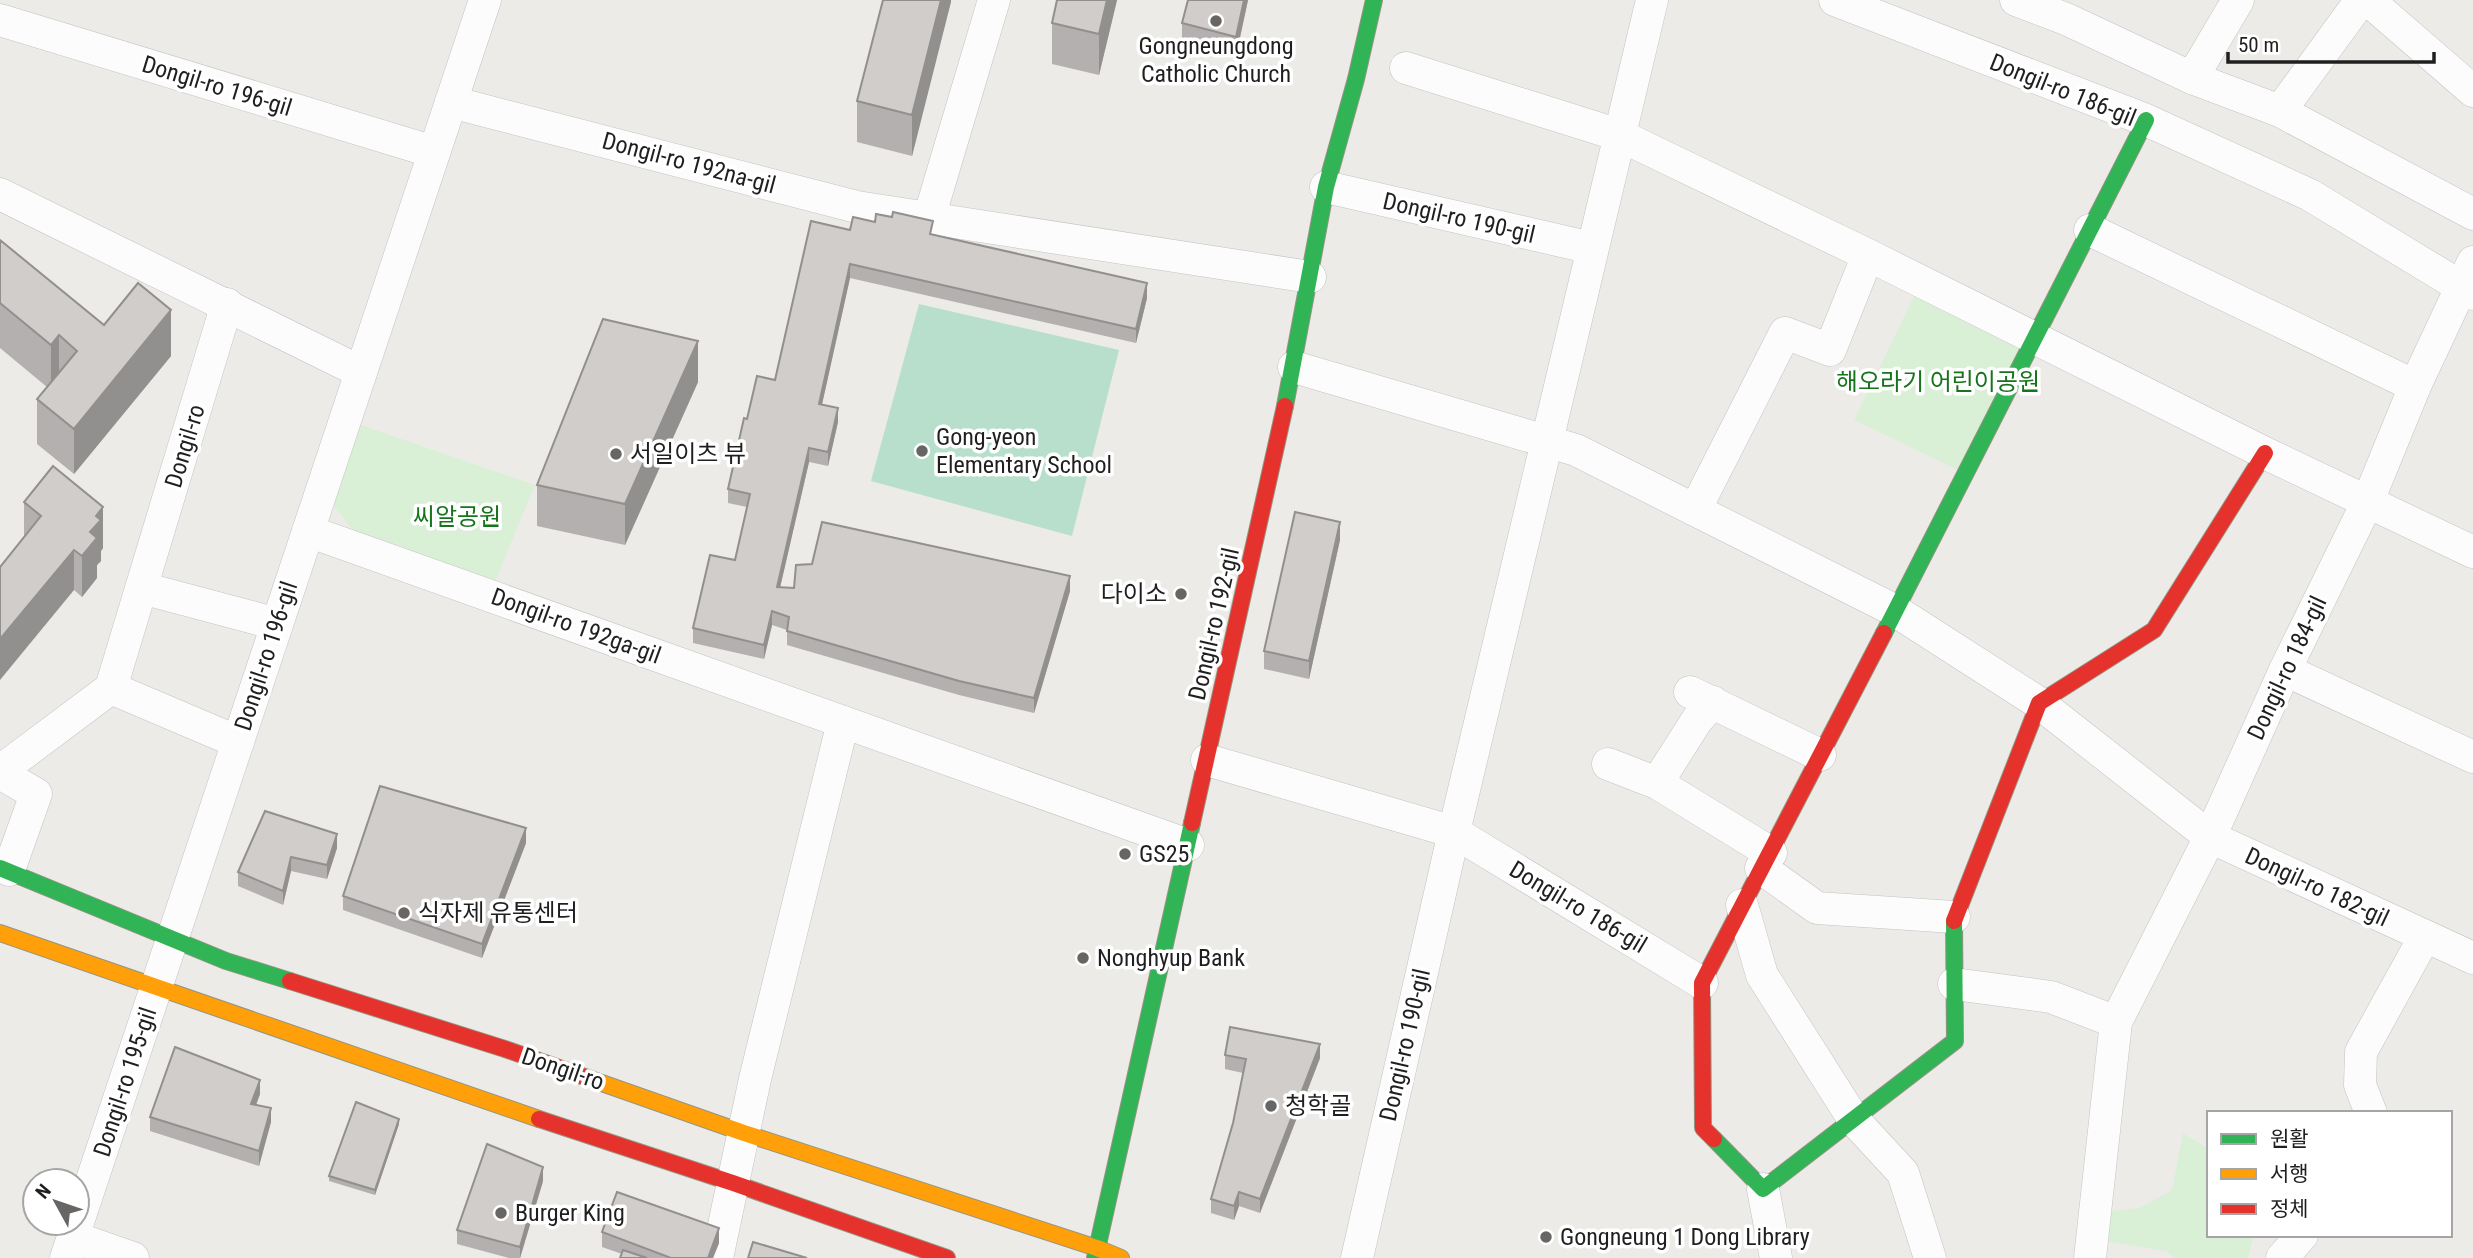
<svg xmlns="http://www.w3.org/2000/svg" width="2473" height="1258" font-family="'Roboto Condensed','Noto Sans KR',sans-serif">
	<style>
		.park { fill: #d9f0d7 }
		.pitch { fill: #b8dfcc }
		.lines { fill: none; stroke-linecap: round; stroke-linejoin: round }
		.street-casing { stroke: #c4c3c2; stroke-width: 33 }
		.fast-casing { stroke: #949582; stroke-width: 18 }
		.slow-casing { stroke: #949582; stroke-width: 18 }
		.jam-casing { stroke: #949582; stroke-width: 18 }
		.street { stroke: #fcfcfc; stroke-width: 32 }
		.fast { stroke: #30b455; stroke-width: 16 }
		.slow { stroke: #ff9f0a; stroke-width: 16 }
		.jam { stroke: #e5322d; stroke-width: 16 }
		.wall { fill: #b3b0af }
		.shaded-wall { fill: #92908e }
		.building { fill: #d0cdcb; stroke: #92908e; stroke-width: 2 }
		.poi-dot { fill: #676665; stroke: #fff; stroke-width: 2.5 }
		.labels { text-anchor: middle; stroke-width: 7; stroke-linejoin: round; paint-order: stroke }
		.poi-label { font-size: 24px; fill: #1f1f1f; stroke: #fff; text-anchor: start }
		.street-label { font-size: 24px; fill: #1f1f1f; stroke: #fff }
		.park-label { font-size: 24px; fill: #16741a; stroke: #fff }
	</style>
	<rect width="100%" height="100%" fill="#edebe8"/>
	<!-- park -->
	<g class="park">
		<path d="M1916 292 2022 343 1960 471 1854 420Z"/>
		<path d="M358 424 535 485 492 589 361 540 332 504Z"/>
		<path d="M2183 1133 2209 1149V1235H2254L2248 1258H2175L2167 1251 2109 1242 2105 1212 2139 1208 2172 1190Z"/>
	</g>
	<!-- pitch -->
	<path class="pitch" d="M919 304 1119 350 1072 536 871 481Z"/>
	<g class="lines">
		<defs>
			<g id="street">
				<path d="M1835 0 2146 120 2310 195 2473 294"/>
				<path d="M2016 0 2066 19 2192 78 2280 111 2473 214"/>
				<path d="M2368 0 2473 91"/>
				<path d="M0 20 434 152"/>
				<path d="M1406 68 1619 135 1868 255 2265 453 2473 552"/>
				<path d="M2192 78 2238 0"/>
				<path d="M451 102 857 207 1310 277"/>
				<path d="M2280 111 2361 0"/>
				<path d="M1326 187 1592 248"/>
				<path d="M0 194 361 372"/>
				<path d="M929 218 994 0"/>
				<path d="M2090 230 2415 386"/>
				<path d="M1294 367 1576 450 1695 510 1894 610 2039 703 2210 837 2473 958"/>
				<path d="M1695 510 1785 333 1830 350 1868 255"/>
				<path d="M308 531 1188 845"/>
				<path d="M142 588 277 624"/>
				<path d="M2285 670 2473 757"/>
				<path d="M111 688 238 742"/>
				<path d="M1690 692 1820 755"/>
				<path d="M1207 760 1454 832 1702 983"/>
				<path d="M1608 764 1657 783 1771 853"/>
				<path d="M0 771 111 688 227 304"/>
				<path d="M0 773 36 794 9 870"/>
				<path d="M1657 783 1697 720 1713 702"/>
				<path d="M1761 868 1817 908 1954 917"/>
				<path d="M1742 905 1762 975 1854 1120 1903 1173 1930 1258"/>
				<path d="M1954 984 2051 997 2116 1022"/>
				<path d="M2371 1113 2360 1085 2361 1052 2425 936"/>
				<path d="M1763 1189 1776 1258"/>
				<path d="M73 1237 133 1258"/>
				<path d="M66 1258 485 0"/>
				<path d="M717 1258 755 1079 843 722"/>
				<path d="M1357 1258 1454 832 1652 0"/>
				<path d="M2090 1258 2116 1022 2210 837 2285 670 2368 501 2415 386 2473 262"/>
				<path d="M2282 1258 2302 1235"/>
			</g>
			<g id="fast">
				<path d="M1285 406 1326 187 1356 79 1374 0"/>
				<path d="M1884 633 2146 120"/>
				<path d="M0 868 226 961 290 981"/>
				<path d="M1714 1139 1763 1189 1955 1041 1954 921"/>
				<path d="M1095 1258 1192 823"/>
			</g>
			<g id="slow">
				<path d="M0 933 539 1119"/>
				<path d="M596 1081 744 1133 1097 1248 1121 1258"/>
			</g>
			<g id="jam">
				<path d="M1192 823 1285 406"/>
				<path d="M1954 921 2039 703 2154 630 2265 453"/>
				<path d="M290 981 505 1049 596 1081"/>
				<path d="M539 1119 733 1183 947 1258"/>
				<path d="M1714 1139 1703 1128 1702 983 1884 633"/>
			</g>
		</defs>
		<!-- street casing -->
		<use href="#street" class="street-casing"/>
		<!-- fast casing -->
		<use href="#fast" class="fast-casing"/>
		<!-- slow casing -->
		<use href="#slow" class="slow-casing"/>
		<!-- jam casing -->
		<use href="#jam" class="jam-casing"/>
		<!-- street -->
		<use href="#street" class="street"/>
		<!-- fast -->
		<use href="#fast" class="fast"/>
		<!-- slow -->
		<use href="#slow" class="slow"/>
		<!-- jam -->
		<use href="#jam" class="jam"/>
	</g>
	<!-- wall -->
	<g class="wall">
		<path d="M951 0 912 156 857 142V101Z"/>
		<path d="M1117 0 1099 75 1052 64V23Z"/>
		<path d="M1188 0H1248L1236 56 1182 41V23Z"/>
		<path d="M850 230 933 235 1147 298 1136 343 850 278 822 404 838 422 828 466 809 462 780 587 1070 591 1034 713 959 695 787 645V630L772 625 764 659 693 643V628L735 560 747 507 728 503V489L747 419 775 380Z"/>
		<path d="M0 240 104 325 171 356 74 474 37 444V399L47 387 0 348Z"/>
		<path d="M698 382 625 545 537 526V485Z"/>
		<path d="M24 502 103 548 101 551V561L97 565V578L82 597 74 590 24 538Z"/>
		<path d="M1340 540 1309 679 1264 669V651Z"/>
		<path d="M265 811 337 848 327 879 291 871 283 905 238 886V872Z"/>
		<path d="M526 843 482 958 343 910V896Z"/>
		<path d="M1225 1055 1320 1058 1260 1213 1239 1206 1234 1220 1211 1213V1199L1233 1123 1243 1073 1225 1069Z"/>
		<path d="M260 1094 256 1105 271 1122 259 1166 150 1131V1117Z"/>
		<path d="M399 1124 375 1195 329 1181V1176Z"/>
		<path d="M543 1181 520 1258H509L457 1244V1230Z"/>
		<path d="M602 1232 719 1243 713 1258H620L622 1254 602 1247Z"/>
	</g>
	<!-- shaded-wall -->
	<g class="shaded-wall">
		<path d="M941 0H951V2L912 156V115Z"/>
		<path d="M1107 0H1117L1099 75V34Z"/>
		<path d="M1244 0H1248L1236 56V37Z"/>
		<path d="M850 264V278L819 418V404Z"/>
		<path d="M1147 283V298L1136 343V329Z"/>
		<path d="M171 310V356L74 474V429Z"/>
		<path d="M59 335V381L51 390V345Z"/>
		<path d="M698 341V382L625 545V504Z"/>
		<path d="M838 408V422L828 466V452Z"/>
		<path d="M809 448V462L777 601V587Z"/>
		<path d="M103 507V548L101 551V561L97 565V578L82 597V556L96 516Z"/>
		<path d="M1340 522V540L1309 679V661Z"/>
		<path d="M74 550V590L0 680V639Z"/>
		<path d="M1070 576V591L1034 713V698Z"/>
		<path d="M772 611V625L764 659V645Z"/>
		<path d="M526 828V843L482 958V944Z"/>
		<path d="M337 834V848L327 879V865Z"/>
		<path d="M291 857V871L283 905V891Z"/>
		<path d="M1320 1044V1058L1260 1213V1199Z"/>
		<path d="M260 1080V1094L251 1118V1104Z"/>
		<path d="M271 1108V1122L259 1166V1151Z"/>
		<path d="M399 1119V1124L375 1195V1190Z"/>
		<path d="M543 1167V1181L520 1258V1247Z"/>
		<path d="M1239 1192V1206L1234 1220V1206Z"/>
		<path d="M719 1228V1243L713 1258H708Z"/>
	</g>
	<!-- building -->
	<g class="building">
		<path d="M883 0H941L912 115 857 101Z"/>
		<path d="M1057 0H1107L1099 34 1052 23Z"/>
		<path d="M1188 0H1244L1236 37 1182 23Z"/>
		<path d="M893 212 933 221 930 234 1147 283 1136 329 850 264 819 404 838 408 828 452 809 448 777 587 794 588 796 565 812 564 822 522 1070 576 1034 698 959 681 787 631 789 617 772 611 764 645 693 628 710 555 735 560 750 494 728 489 744 418 747 419 757 376 775 380 811 221 850 230 853 217 875 222 876 214 892 217Z"/>
		<path d="M0 240 104 325 138 283 171 310 74 429 37 399 77 351 59 335 51 345 0 303Z"/>
		<path d="M603 319 698 341 625 504 537 485Z"/>
		<path d="M53 466 103 507 96 516 101 520 90 532 97 538 82 556 74 550 0 639V567L41 516 24 502Z"/>
		<path d="M1295 512 1340 522 1309 661 1264 651Z"/>
		<path d="M380 786 526 828 482 944 343 896Z"/>
		<path d="M265 811 337 834 327 865 291 857 283 891 238 872Z"/>
		<path d="M1230 1027 1320 1044 1260 1199 1239 1192 1234 1206 1211 1199 1233 1123 1246 1059 1225 1055Z"/>
		<path d="M175 1047 260 1080 251 1104 271 1108 259 1151 150 1117Z"/>
		<path d="M356 1102 399 1119 375 1190 329 1176Z"/>
		<path d="M487 1144 543 1167 520 1247 457 1230Z"/>
		<path d="M617 1192 719 1228 708 1258H671L602 1232Z"/>
		<path d="M753 1242 807 1258H748Z"/>
		<path d="M623 1250 647 1258H620Z"/>
	</g>
	<!-- markers -->
	<g class="poi-dot">
		<circle cx="1216" cy="21" r="7"/>
		<circle cx="922" cy="451" r="7"/>
		<circle cx="616" cy="454" r="7"/>
		<circle cx="1181" cy="594" r="7"/>
		<circle cx="1125" cy="854" r="7"/>
		<circle cx="404" cy="913" r="7"/>
		<circle cx="1083" cy="958" r="7"/>
		<circle cx="1271" cy="1106" r="7"/>
		<circle cx="501" cy="1213" r="7"/>
		<circle cx="1546" cy="1237" r="7"/>
	</g>
	<g class="labels">
		<!-- poi labels -->
		<g class="poi-label">
			<text x="1216" y="54" text-anchor="middle">Gongneungdong<tspan x="1216" dy="28">Catholic Church</tspan></text>
			<text x="936" y="445">Gong-yeon<tspan x="936" dy="28">Elementary School</tspan></text>
			<text x="630" y="462">서일이츠 뷰</text>
			<text x="1167" y="602" text-anchor="end">다이소</text>
			<text x="1139" y="862">GS25</text>
			<text x="418" y="921">식자제 유통센터</text>
			<text x="1097" y="966">Nonghyup Bank</text>
			<text x="1285" y="1114">청학골</text>
			<text x="515" y="1221">Burger King</text>
			<text x="1560" y="1245">Gongneung 1 Dong Library</text>
		</g>
		<!-- street labels -->
		<g class="street-label">
			<text transform="translate(217 86) rotate(17)" y="8">Dongil-ro 196-gil</text>
			<text transform="translate(2063 90) rotate(22)" y="8">Dongil-ro 186-gil</text>
			<text transform="translate(689 163) rotate(15)" y="8">Dongil-ro 192na-gil</text>
			<text transform="translate(1459 218) rotate(13)" y="8">Dongil-ro 190-gil</text>
			<text transform="translate(185 446) rotate(-73)" y="8">Dongil-ro</text>
			<text transform="translate(1214 624) rotate(-77)" y="8">Dongil-ro 192-gil</text>
			<text transform="translate(576 626) rotate(20)" y="8">Dongil-ro 192ga-gil</text>
			<text transform="translate(266 656) rotate(-72)" y="8">Dongil-ro 196-gil</text>
			<text transform="translate(2287 668) rotate(-65)" y="8">Dongil-ro 184-gil</text>
			<text transform="translate(2317 887) rotate(25)" y="8">Dongil-ro 182-gil</text>
			<text transform="translate(1578 907) rotate(31)" y="8">Dongil-ro 186-gil</text>
			<text transform="translate(1405 1045) rotate(-77)" y="8">Dongil-ro 190-gil</text>
			<text transform="translate(563 1069) rotate(19)" y="8">Dongil-ro</text>
			<text transform="translate(125 1082) rotate(-72)" y="8">Dongil-ro 195-gil</text>
		</g>
		<!-- park labels -->
		<g class="park-label">
			<text x="1938" y="390">해오라기 어린이공원</text>
			<text x="457" y="525">씨알공원</text>
		</g>
	</g>
	<!-- legend -->
	<rect x="2207" y="1111" width="245" height="126" fill="#ffffff" stroke="#a5a5a5" stroke-width="2"/>
	<rect x="2221" y="1134" width="35" height="10" fill="#30b455" stroke="#a5a5a5" stroke-width="2"/>
	<text x="2270" y="1146" font-size="21" fill="#1f1f1f">원활</text>
	<rect x="2221" y="1169" width="35" height="10" fill="#ff9f0a" stroke="#a5a5a5" stroke-width="2"/>
	<text x="2270" y="1181" font-size="21" fill="#1f1f1f">서행</text>
	<rect x="2221" y="1204" width="35" height="10" fill="#e5322d" stroke="#a5a5a5" stroke-width="2"/>
	<text x="2270" y="1216" font-size="21" fill="#1f1f1f">정체</text>
	<!-- north arrow -->
	<g transform="translate(56 1202) rotate(310)"><circle r="33" fill="#ffffff" stroke="#a5a5a5" stroke-width="2"/>
	<path d="M0-5L12 26L0 18L-12 26Z" fill="#676665"/>
	<text y="-10" font-size="19" font-weight="bold" text-anchor="middle" fill="#1f1f1f">N</text>
	</g>
	<!-- scale -->
	<path d="M2228 52v10h206v-10" fill="none" stroke="#1f1f1f" stroke-width="3.5"/>
	<text x="2238" y="52" font-size="21" fill="#1f1f1f" stroke="#ffffff" stroke-width="5" paint-order="stroke">50 m</text>
</svg>
